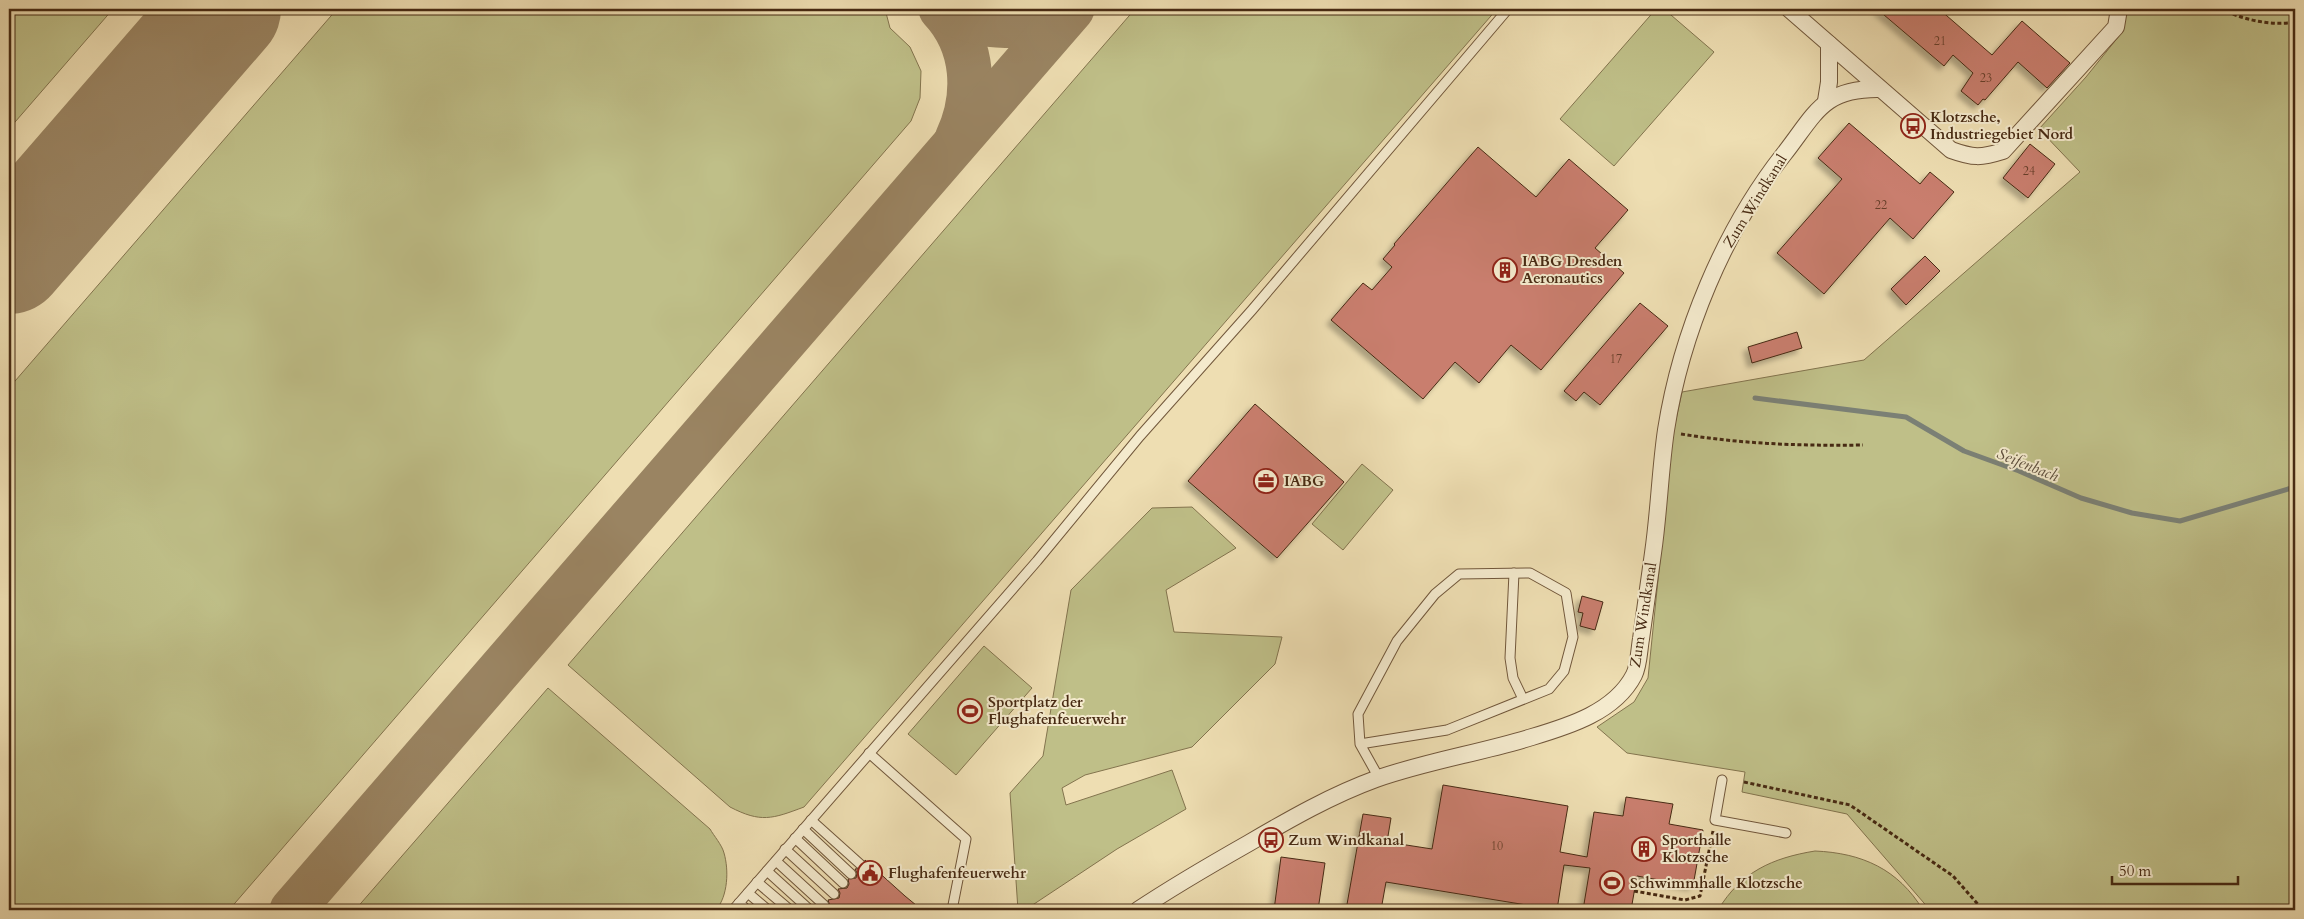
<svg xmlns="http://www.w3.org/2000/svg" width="2304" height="919" font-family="Cardo,serif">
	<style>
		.green { fill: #bfbf88; stroke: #83744e }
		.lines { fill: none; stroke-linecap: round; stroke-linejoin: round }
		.stream { stroke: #7b8075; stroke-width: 5 }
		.taxiway { stroke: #9a8462; stroke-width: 45 }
		.runway { stroke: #9a8462; stroke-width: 114 }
		.building { fill: #c97e6e; stroke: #472a13; filter: url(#shadow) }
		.service-casing { stroke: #71573b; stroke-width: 11 }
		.minor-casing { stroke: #71573b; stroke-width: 18 }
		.path { stroke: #472a13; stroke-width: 3; stroke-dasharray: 4 2.5; stroke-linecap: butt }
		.service { stroke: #f4eacd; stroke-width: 9 }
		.minor { stroke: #f4eacd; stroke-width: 16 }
		.labels { text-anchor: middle; stroke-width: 4; stroke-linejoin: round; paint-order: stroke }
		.number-label { font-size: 12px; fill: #683f2a }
		.poi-label { font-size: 15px; font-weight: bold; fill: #472a13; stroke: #f4eacd; text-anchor: start }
		.street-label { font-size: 15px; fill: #472a13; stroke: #f4eacd }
		.water-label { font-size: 16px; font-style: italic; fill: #5d4e3c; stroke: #f4eacd }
	</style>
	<defs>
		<filter id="shadow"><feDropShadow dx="-4.5" dy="4.5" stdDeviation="2.5" flood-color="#0004"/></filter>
	</defs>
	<rect width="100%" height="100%" fill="#eedeb2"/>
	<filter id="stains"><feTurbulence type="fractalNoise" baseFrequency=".004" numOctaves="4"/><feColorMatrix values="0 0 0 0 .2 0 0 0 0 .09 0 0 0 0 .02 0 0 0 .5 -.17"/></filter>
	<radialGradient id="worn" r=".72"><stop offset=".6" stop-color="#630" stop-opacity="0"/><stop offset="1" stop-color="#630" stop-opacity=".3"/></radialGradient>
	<!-- green -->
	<g class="green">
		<path d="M9 9H113L9 129Z"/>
		<path d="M337 9H885L890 28 910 47 921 71 920 98 911 121 229 910H9V388Z"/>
		<path d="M1135 9H1497L804 807C772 819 761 823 730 807L568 665Z"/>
		<path d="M1656 9H1664L1714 52 1614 166 1560 119Z"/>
		<path d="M2126 9H2295V910H1930L1847 814 1742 792 1745 772 1627 753 1597 727 1634 702 1648 678 1673 433 1682 392 1864 360 2080 172 2039 129 2086 77 2123 31Z"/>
		<path d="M1362 464 1393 490 1343 550 1312 524Z"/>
		<path d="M1192 507 1236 548 1166 590 1174 632 1282 637 1275 664 1192 747 1085 775 1062 788 1066 805 1172 770 1186 809 1117 849 1025 910H1018L1010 793 1043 756 1071 590 1152 508Z"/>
		<path d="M984 646 1032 688 956 775 908 734Z"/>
		<path d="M548 688 710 829C714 836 722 845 724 853 729 870 728 896 716 910H355Z"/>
		<path d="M1815 851C1862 853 1898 869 1923 910H1718C1741 872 1772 858 1815 851Z"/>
	</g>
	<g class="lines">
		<!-- stream -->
		<path class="stream" d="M1755 398 1906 417 1964 451 2019 471 2081 498 2132 513 2180 521 2295 487"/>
		<!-- taxiway -->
		<g class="taxiway">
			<path d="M941 9C975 45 977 96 957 139"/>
			<path d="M945 9C984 31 1026 31 1065 9"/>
			<path d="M292 910 1072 9"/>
		</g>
		<!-- runway -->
		<path class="runway" d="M9 257 224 9"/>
	</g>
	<!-- building -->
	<g class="building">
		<path d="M1877 9H1939L1992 55 2022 21 2070 63 2047 88 2018 62 1985 100 1983 99 1978 105 1961 91 1973 73 1953 55 1944 66Z"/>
		<path d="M1849 123 1920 184 1930 172 1954 192 1913 239 1890 218 1824 294 1777 253 1842 179 1818 158Z"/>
		<path d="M2030 144 2055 164 2028 198 2003 178Z"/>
		<path d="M1478 147 1536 197 1569 159 1628 210 1595 248 1624 273 1541 370 1511 345 1479 383 1455 362 1423 399 1331 320 1363 283 1372 290 1392 267 1383 259 1395 245 1394 244Z"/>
		<path d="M1925 256 1940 271 1906 305 1891 289Z"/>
		<path d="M1640 303 1668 326 1600 405 1584 392 1576 401 1564 391Z"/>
		<path d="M1797 332 1802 348 1752 363 1748 347Z"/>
		<path d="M1255 404 1344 482 1277 558 1188 481Z"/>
		<path d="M1582 596 1603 602 1595 630 1580 626 1583 613 1578 612Z"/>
		<path d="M1443 785 1568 806 1560 852 1587 857 1594 812 1623 816 1626 797 1673 804 1669 824 1703 830 1693 886 1637 876 1631 910H1583L1590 868 1564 865 1557 910 1386 882 1381 910H1346L1363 814 1391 818 1387 842 1432 849Z"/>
		<path d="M1281 857 1325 863 1318 910H1274Z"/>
		<path d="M865 860 905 896 922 910H827L830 906 828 900 839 898 840 893 838 889 847 888 849 884 848 879 856 878 857 873 855 869 864 868Z"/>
	</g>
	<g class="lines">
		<defs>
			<g id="service">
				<path d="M1514 573 1510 658 1513 678 1523 699"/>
				<path d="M1360 744 1447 730 1549 689 1564 671 1573 637 1566 593 1530 573 1459 574 1435 594 1397 641 1358 714 1360 744 1379 778"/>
				<path d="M869 753 966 839 952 910"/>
				<path d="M1722 780 1715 820 1786 833"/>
				<path d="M811 820 860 864"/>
				<path d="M803 829 851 874"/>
				<path d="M795 838 843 883"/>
				<path d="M785 849 834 894"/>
				<path d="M776 861 824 905"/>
				<path d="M767 871 810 910"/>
				<path d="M757 882 790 910"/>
				<path d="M748 893 768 910"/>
				<path d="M739 903 747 910"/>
				<path d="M733 910 1037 561 1140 436 1252 310 1508 9"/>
			</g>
			<g id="minor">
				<path d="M1789 9 1951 150C1973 158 1981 158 2003 151L2116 27 2119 9"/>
				<path d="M1826 101 1829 82V44"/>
				<path d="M1138 910C1174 886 1212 864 1249 843 1290 819 1332 795 1376 779 1427 761 1480 753 1532 737 1569 726 1615 712 1634 675 1639 665 1639 650 1641 639 1645 610 1649 582 1653 553 1659 512 1660 471 1666 430 1681 334 1724 230 1784 154 1816 113 1823 88 1880 89"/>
			</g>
		</defs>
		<!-- service casing -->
		<use href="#service" class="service-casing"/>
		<!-- minor casing -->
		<use href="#minor" class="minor-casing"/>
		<!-- path -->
		<g class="path">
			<path d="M2221 9C2244 20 2271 26 2295 22"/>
			<path d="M1681 434C1742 444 1801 446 1863 445"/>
			<path d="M1744 782 1850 805 1953 876 1983 910"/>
			<path d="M1634 891 1685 900 1700 896 1713 831"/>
		</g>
		<!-- service -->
		<use href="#service" class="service"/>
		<!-- minor -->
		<use href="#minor" class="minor"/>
	</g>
	<!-- icons -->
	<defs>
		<symbol id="bus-ring" viewBox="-11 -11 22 22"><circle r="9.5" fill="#f4eacd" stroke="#8f2418" stroke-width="1.5"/><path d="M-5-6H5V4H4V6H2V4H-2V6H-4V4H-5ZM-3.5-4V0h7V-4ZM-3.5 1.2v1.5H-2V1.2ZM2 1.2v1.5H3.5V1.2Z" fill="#8f2418"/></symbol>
		<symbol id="building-ring" viewBox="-11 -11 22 22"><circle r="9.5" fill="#f4eacd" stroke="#8f2418" stroke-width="1.5"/><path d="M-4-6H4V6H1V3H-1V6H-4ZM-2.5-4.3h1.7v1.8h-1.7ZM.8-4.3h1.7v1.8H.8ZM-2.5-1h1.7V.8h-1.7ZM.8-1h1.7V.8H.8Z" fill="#8f2418"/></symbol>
		<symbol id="office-ring" viewBox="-11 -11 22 22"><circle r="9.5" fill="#f4eacd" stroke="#8f2418" stroke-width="1.5"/><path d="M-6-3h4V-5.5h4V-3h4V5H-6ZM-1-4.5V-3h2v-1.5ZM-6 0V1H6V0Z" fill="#8f2418"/></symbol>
		<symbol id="stadium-ring" viewBox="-11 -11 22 22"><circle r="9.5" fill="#f4eacd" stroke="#8f2418" stroke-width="1.5"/><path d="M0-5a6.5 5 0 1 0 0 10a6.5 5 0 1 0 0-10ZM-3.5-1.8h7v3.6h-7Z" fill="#8f2418"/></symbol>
		<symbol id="civic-ring" viewBox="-11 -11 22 22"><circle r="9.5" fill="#f4eacd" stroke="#8f2418" stroke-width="1.5"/><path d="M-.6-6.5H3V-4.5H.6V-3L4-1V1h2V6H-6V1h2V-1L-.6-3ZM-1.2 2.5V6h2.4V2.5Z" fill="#8f2418"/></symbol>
	</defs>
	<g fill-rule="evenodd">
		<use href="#bus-ring" x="1899" y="112" width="28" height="28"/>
		<use href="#building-ring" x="1491" y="256" width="28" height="28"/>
		<use href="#office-ring" x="1252" y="467" width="28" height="28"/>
		<use href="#stadium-ring" x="956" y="697" width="28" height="28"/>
		<use href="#bus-ring" x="1257" y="826" width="28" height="28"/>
		<use href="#building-ring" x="1630" y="835" width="28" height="28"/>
		<use href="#civic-ring" x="856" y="859" width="28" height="28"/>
		<use href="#stadium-ring" x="1598" y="869" width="28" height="28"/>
	</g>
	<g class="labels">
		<!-- number labels -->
		<g class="number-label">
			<text x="1940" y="45">21</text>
			<text x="1986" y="82">23</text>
			<text x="2029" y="175">24</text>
			<text x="1881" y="209">22</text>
			<text x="1616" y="363">17</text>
			<text x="1497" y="850">10</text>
		</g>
		<!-- poi labels -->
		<g class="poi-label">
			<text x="1930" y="122">Klotzsche,<tspan x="1930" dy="17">Industriegebiet Nord</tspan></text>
			<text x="1522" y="266">IABG Dresden<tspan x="1522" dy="17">Aeronautics</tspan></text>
			<text x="1284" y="486">IABG</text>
			<text x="988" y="707">Sportplatz der<tspan x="988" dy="17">Flughafenfeuerwehr</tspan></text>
			<text x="1288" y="845">Zum Windkanal</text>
			<text x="1662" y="845">Sporthalle<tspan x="1662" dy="17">Klotzsche</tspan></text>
			<text x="888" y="878">Flughafenfeuerwehr</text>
			<text x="1630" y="888">Schwimmhalle Klotzsche</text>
		</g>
		<!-- street labels -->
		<g class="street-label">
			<text transform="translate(1755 201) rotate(-58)" y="5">Zum Windkanal</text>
			<text transform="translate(1643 615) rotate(-81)" y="5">Zum Windkanal</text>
		</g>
		<!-- water labels -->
		<g class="water-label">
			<text transform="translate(2028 464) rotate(22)" y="6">Seifenbach</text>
		</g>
	</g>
	<!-- margin -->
	<rect width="2304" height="919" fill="none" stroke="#eedeb2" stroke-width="30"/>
	<rect x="10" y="10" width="2284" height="899" fill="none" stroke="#472a13" stroke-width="2.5"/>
	<rect x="15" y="15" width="2274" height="889" fill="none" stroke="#472a13"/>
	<!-- scale -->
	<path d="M2112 876v8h126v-8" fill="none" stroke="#472a13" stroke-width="2.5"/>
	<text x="2119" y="876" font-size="15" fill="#472a13" stroke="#f4eacd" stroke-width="4" paint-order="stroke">50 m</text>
	<rect width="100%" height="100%" filter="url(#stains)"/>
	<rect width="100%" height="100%" fill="url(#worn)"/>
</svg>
